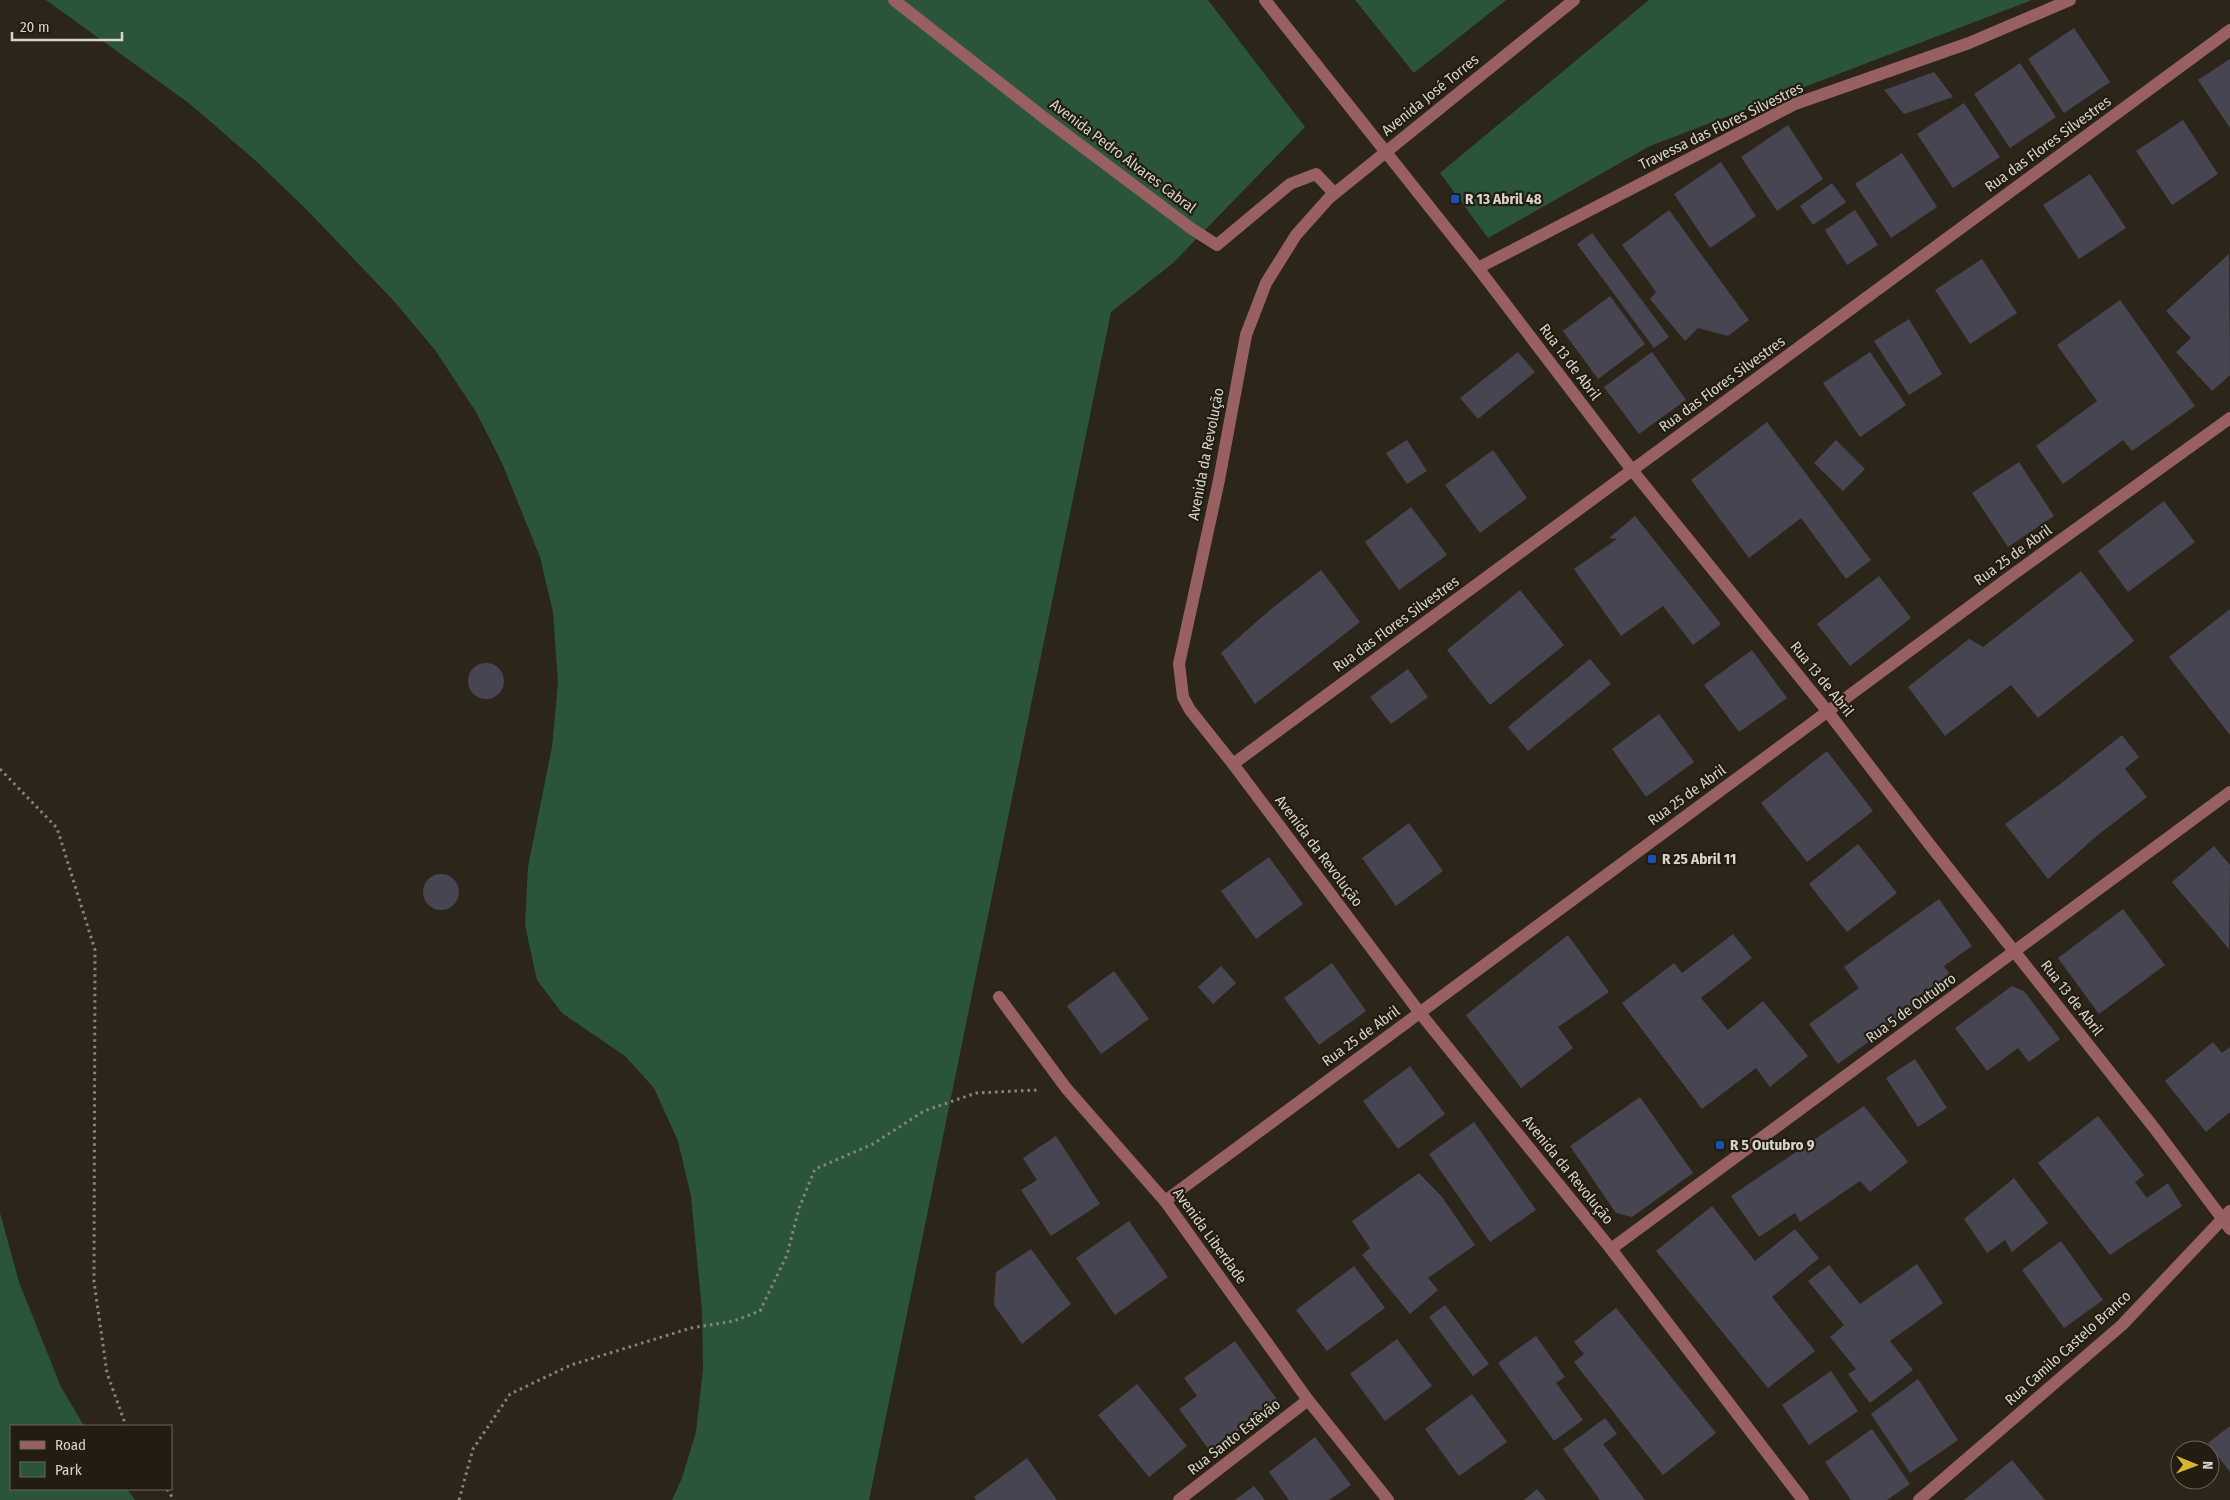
<svg xmlns="http://www.w3.org/2000/svg" width="2230" height="1500" font-family="'Fira Sans Condensed',sans-serif">
	<style>
		.green { fill: #2b553a }
		.building { fill: #474552 }
		.lines { fill: none; stroke-linecap: round; stroke-linejoin: round }
		.path { stroke: #89847a; stroke-width: 3; stroke-dasharray: 2.5 4; stroke-linecap: butt }
		.minor { stroke: #996062; stroke-width: 12 }
		.transit-dot { fill: #1a4fb4; stroke: #221c11; stroke-width: 2 }
		.labels { text-anchor: middle; stroke-width: 4.5; stroke-linejoin: round; paint-order: stroke }
		.street-label { font-size: 15px; fill: #d8d4cc; stroke: #221c11 }
		.poi-label { font-size: 15px; font-weight: bold; fill: #d8d4cc; stroke: #221c11; text-anchor: start }
	</style>
	<rect width="100%" height="100%" fill="#2c261a"/>
	<!-- green -->
	<g class="green">
		<path d="M46 0H1208L1305 127 1173 263 1111 312 869 1500H672L682 1478 696 1432 703 1369 702 1310 691 1196 678 1141 654 1088 625 1056 562 1013 537 980 525 925 528 867 552 747 558 683 553 612 540 557 502 463 476 412 435 350 393 300 307 210 256 161 190 104Z"/>
		<path d="M1355 0H1506L1414 73Z"/>
		<path d="M1649 0H2032L1650 146 1488 238 1440 173Z"/>
		<path d="M0 1213 19 1282 61 1387 84 1426H11V1489H127L135 1500H0Z"/>
	</g>
	<!-- building -->
	<g class="building">
		<path d="M2074 28 2110 82 2064 113 2028 59Z"/>
		<path d="M2230 59V128L2198 80Z"/>
		<path d="M2020 63 2056 117 2010 148 1974 94Z"/>
		<path d="M1934 72 1953 97 1904 114 1884 90Z"/>
		<path d="M1964 103 2000 157 1953 188 1917 134Z"/>
		<path d="M2183 120 2218 174 2172 205 2136 151Z"/>
		<path d="M1788 125 1823 179 1777 211 1741 157Z"/>
		<path d="M1902 153 1937 207 1891 238 1855 184Z"/>
		<path d="M1721 162 1756 216 1710 248 1674 194Z"/>
		<path d="M2090 174 2126 228 2079 259 2043 205Z"/>
		<path d="M1832 183 1846 202 1813 225 1800 206Z"/>
		<path d="M1669 210 1749 320 1728 336 1698 328 1685 341 1650 299 1656 292 1622 245Z"/>
		<path d="M1855 210 1878 245 1847 265 1825 230Z"/>
		<path d="M1592 233 1669 337 1654 348 1577 244Z"/>
		<path d="M2229 254 2230 375 2212 391 2176 352 2191 338 2166 311Z"/>
		<path d="M1982 259 2017 313 1970 344 1935 290Z"/>
		<path d="M1610 296 1645 344 1598 379 1563 331Z"/>
		<path d="M2120 300 2195 406 2132 451 2123 440 2063 484 2036 446 2097 401 2057 345Z"/>
		<path d="M1909 319 1942 374 1909 395 1874 341Z"/>
		<path d="M1518 352 1535 372 1478 419 1460 398Z"/>
		<path d="M1652 352 1686 400 1639 434 1604 387Z"/>
		<path d="M1870 352 1906 405 1860 437 1823 383Z"/>
		<path d="M1767 422 1871 560 1846 579 1801 518 1749 558 1691 480Z"/>
		<path d="M1407 440 1427 471 1407 484 1386 453Z"/>
		<path d="M1836 440 1865 469 1843 491 1814 463Z"/>
		<path d="M1493 450 1527 498 1480 533 1445 485Z"/>
		<path d="M2019 462 2054 516 2008 547 1972 493Z"/>
		<path d="M2164 501 2195 542 2128 592 2098 551Z"/>
		<path d="M1411 507 1447 555 1399 590 1365 542Z"/>
		<path d="M1635 516 1721 624 1693 645 1663 606 1621 636 1574 569 1617 539 1609 538Z"/>
		<path d="M1321 570 1360 622 1255 704 1221 653 1270 610Z"/>
		<path d="M2081 571 2134 641 2038 718 2011 685 1945 736 1908 687 1969 639 1983 647Z"/>
		<path d="M1879 576 1911 618 1850 666 1817 624Z"/>
		<path d="M1520 590 1564 645 1490 705 1447 650Z"/>
		<path d="M2230 609V735L2169 657Z"/>
		<path d="M1752 650 1787 698 1739 732 1704 685Z"/>
		<path d="M1590 659 1611 684 1528 751 1508 727Z"/>
		<circle cx="486" cy="681" r="18"/>
		<path d="M1408 669 1428 697 1391 724 1370 697Z"/>
		<path d="M1659 714 1694 762 1646 797 1612 749Z"/>
		<path d="M2122 735 2139 757 2125 769 2147 797 2098 835 2048 879 2005 824 2059 785Z"/>
		<path d="M1827 751 1873 811 1807 862 1761 803Z"/>
		<path d="M1409 823 1443 871 1396 906 1362 858Z"/>
		<path d="M1858 844 1897 893 1847 932 1809 884Z"/>
		<path d="M2214 846 2230 865 2229 949 2172 882Z"/>
		<path d="M1269 857 1303 904 1256 939 1221 891Z"/>
		<circle cx="441" cy="892" r="18"/>
		<path d="M1939 899 1972 946 1944 966 1954 980 1838 1064 1809 1024 1859 988 1844 967Z"/>
		<path d="M2123 909 2165 965 2099 1014 2058 958Z"/>
		<path d="M1733 934 1752 958 1701 998 1728 1030 1763 1001 1808 1056 1770 1087 1756 1068 1702 1109 1622 1003 1674 963 1682 973Z"/>
		<path d="M1568 935 1609 992 1558 1027 1573 1048 1521 1088 1466 1015Z"/>
		<path d="M1332 963 1366 1011 1319 1045 1284 998Z"/>
		<path d="M1221 966 1236 983 1213 1004 1198 987Z"/>
		<path d="M1114 971 1149 1019 1101 1054 1067 1006Z"/>
		<path d="M2012 986 2024 991 2060 1039 2029 1062 2018 1048 1987 1071 1955 1028Z"/>
		<path d="M2213 1042 2222 1053 2230 1047V1112L2206 1132 2165 1081Z"/>
		<path d="M1915 1059 1947 1108 1918 1127 1886 1078Z"/>
		<path d="M1410 1066 1445 1114 1398 1149 1363 1101Z"/>
		<path d="M1640 1097 1693 1173 1632 1217 1616 1213 1570 1146Z"/>
		<path d="M1864 1106 1908 1162 1870 1192 1860 1181 1800 1222 1795 1213 1759 1237 1731 1196Z"/>
		<path d="M2098 1116 2144 1175 2135 1182 2147 1198 2168 1183 2182 1206 2110 1255 2038 1163Z"/>
		<path d="M1474 1122 1536 1210 1490 1242 1429 1154Z"/>
		<path d="M1056 1136 1100 1204 1051 1236 1021 1190 1037 1180 1023 1158Z"/>
		<path d="M1419 1173 1442 1197 1475 1245 1428 1278 1438 1290 1410 1314 1362 1255 1370 1248 1352 1221Z"/>
		<path d="M2014 1178 2048 1223 2012 1252 2005 1240 1987 1253 1964 1219Z"/>
		<path d="M1712 1206 1755 1261 1795 1229 1819 1258 1772 1297 1815 1351 1768 1388 1656 1251Z"/>
		<path d="M1129 1221 1168 1277 1115 1315 1076 1258Z"/>
		<path d="M2061 1241 2103 1300 2064 1328 2022 1270Z"/>
		<path d="M1031 1249 1071 1304 1022 1344 994 1305 996 1272Z"/>
		<path d="M1917 1264 1943 1303 1890 1341 1913 1370 1870 1403 1848 1374 1856 1369 1830 1337 1844 1325 1808 1281 1829 1265 1860 1304Z"/>
		<path d="M1354 1266 1385 1308 1327 1351 1296 1310Z"/>
		<path d="M1445 1305 1489 1364 1473 1376 1429 1317Z"/>
		<path d="M1616 1308 1716 1433 1663 1475 1574 1362 1584 1354 1574 1342Z"/>
		<path d="M1536 1336 1565 1377 1556 1383 1583 1420 1554 1441 1498 1363Z"/>
		<path d="M1397 1339 1432 1386 1385 1421 1350 1374Z"/>
		<path d="M1235 1341 1278 1401 1210 1451 1179 1409 1197 1396 1184 1378Z"/>
		<path d="M1831 1371 1858 1411 1809 1445 1782 1405Z"/>
		<path d="M1918 1379 1958 1440 1910 1473 1871 1414Z"/>
		<path d="M1137 1384 1187 1446 1149 1477 1098 1415Z"/>
		<path d="M1472 1394 1507 1442 1459 1476 1425 1429Z"/>
		<path d="M1605 1418 1617 1434 1603 1444 1645 1500H1600L1563 1449Z"/>
		<path d="M2230 1426V1472L2208 1443Z"/>
		<path d="M1872 1429 1910 1484 1887 1500H1851L1825 1462Z"/>
		<path d="M1315 1437 1351 1485 1329 1500H1289L1269 1472Z"/>
		<path d="M1027 1458 1057 1500H976L974 1497Z"/>
		<path d="M2012 1460 2045 1500H1964Z"/>
		<path d="M1254 1486 1265 1500H1235Z"/>
		<path d="M1537 1489 1546 1500H1524Z"/>
	</g>
	<g class="lines">
		<!-- path -->
		<g class="path">
			<path d="M0 769 57 828 95 950 94 1282 107 1373 126 1426"/>
			<path d="M167 1489 174 1500"/>
			<path d="M459 1500 473 1449 510 1394 571 1365 691 1328 734 1321 760 1311 787 1255 799 1208 815 1169 873 1144 924 1111 976 1093 1037 1090"/>
		</g>
		<!-- minor -->
		<g class="minor">
			<path d="M894 0 1047 120 1192 229 1217 245 1290 184 1316 174 1334 193"/>
			<path d="M1265 0 1478 268 1632 470 1828 712 1930 845 2155 1129 2230 1229"/>
			<path d="M1574 0 1329 198 1296 235 1266 283 1246 335 1219 480 1179 664 1183 697 1190 710 1233 764 1420 1013 1611 1249 1803 1500"/>
			<path d="M1478 268 1795 104 1969 43 2070 0"/>
			<path d="M1233 764 2230 30"/>
			<path d="M999 997 1066 1088 1165 1201 1308 1400 1388 1500"/>
			<path d="M1165 1201 2015 573 2230 418"/>
			<path d="M1611 1249 2230 792"/>
			<path d="M1179 1500 1308 1400"/>
			<path d="M1919 1500 2122 1325 2230 1211"/>
		</g>
	</g>
	<!-- markers -->
	<g class="transit-dot">
		<rect x="1450" y="194" width="10" height="10" rx="2.5"/>
		<rect x="1647" y="854" width="10" height="10" rx="2.5"/>
		<rect x="1715" y="1140" width="10" height="10" rx="2.5"/>
	</g>
	<g class="labels">
		<!-- street labels -->
		<g class="street-label">
			<text transform="translate(1430 95) rotate(-39)" y="5">Avenida José Torres</text>
			<text transform="translate(1721 126) rotate(-26)" y="5">Travessa das Flores Silvestres</text>
			<text transform="translate(2048 144) rotate(-36)" y="5">Rua das Flores Silvestres</text>
			<text transform="translate(1123 156) rotate(37)" y="5">Avenida Pedro Álvares Cabral</text>
			<text transform="translate(1570 362) rotate(53)" y="5">Rua 13 de Abril</text>
			<text transform="translate(1722 384) rotate(-36)" y="5">Rua das Flores Silvestres</text>
			<text transform="translate(1206 454) rotate(-79)" y="5">Avenida da Revolução</text>
			<text transform="translate(2013 555) rotate(-36)" y="5">Rua 25 de Abril</text>
			<text transform="translate(1396 624) rotate(-36)" y="5">Rua das Flores Silvestres</text>
			<text transform="translate(1822 679) rotate(51)" y="5">Rua 13 de Abril</text>
			<text transform="translate(1687 795) rotate(-36)" y="5">Rua 25 de Abril</text>
			<text transform="translate(1319 851) rotate(53)" y="5">Avenida da Revolução</text>
			<text transform="translate(2072 998) rotate(52)" y="5">Rua 13 de Abril</text>
			<text transform="translate(1911 1008) rotate(-36)" y="5">Rua 5 de Outubro</text>
			<text transform="translate(1361 1036) rotate(-36)" y="5">Rua 25 de Abril</text>
			<text transform="translate(1568 1170) rotate(51)" y="5">Avenida da Revolução</text>
			<text transform="translate(1210 1236) rotate(54)" y="5">Avenida Liberdade</text>
			<text transform="translate(2068 1348) rotate(-42)" y="5">Rua Camilo Castelo Branco</text>
			<text transform="translate(1234 1437) rotate(-38)" y="5">Rua Santo Estêvão</text>
		</g>
		<!-- poi labels -->
		<g class="poi-label">
			<text x="1465" y="204">R 13 Abril 48</text>
			<text x="1662" y="864">R 25 Abril 11</text>
			<text x="1730" y="1150">R 5 Outubro 9</text>
		</g>
	</g>
	<!-- legend -->
	<rect x="10" y="1425" width="162" height="65" fill="#221c11" stroke="#6b665c"/>
	<rect x="20" y="1441" width="25" height="8" fill="#996062" stroke="#6b665c"/>
	<text x="55" y="1450" font-size="15" fill="#d8d4cc">Road</text>
	<rect x="20" y="1462" width="25" height="15" fill="#2b553a" stroke="#6b665c"/>
	<text x="55" y="1475" font-size="15" fill="#d8d4cc">Park</text>
	<!-- north arrow -->
	<g transform="translate(2195 1465) rotate(91)"><circle r="24" fill="#221c11" stroke="#6b665c"/>
	<path d="M0-4L9 19L0 12L-9 19Z" fill="#d6b534"/>
	<text y="-8" font-size="14" font-weight="bold" text-anchor="middle" fill="#d8d4cc">N</text>
	</g>
	<!-- scale -->
	<path d="M12 32v8h110v-8" fill="none" stroke="#d8d4cc" stroke-width="2.5"/>
	<text x="20" y="32" font-size="15" fill="#d8d4cc" stroke="#221c11" stroke-width="4" paint-order="stroke">20 m</text>
</svg>
